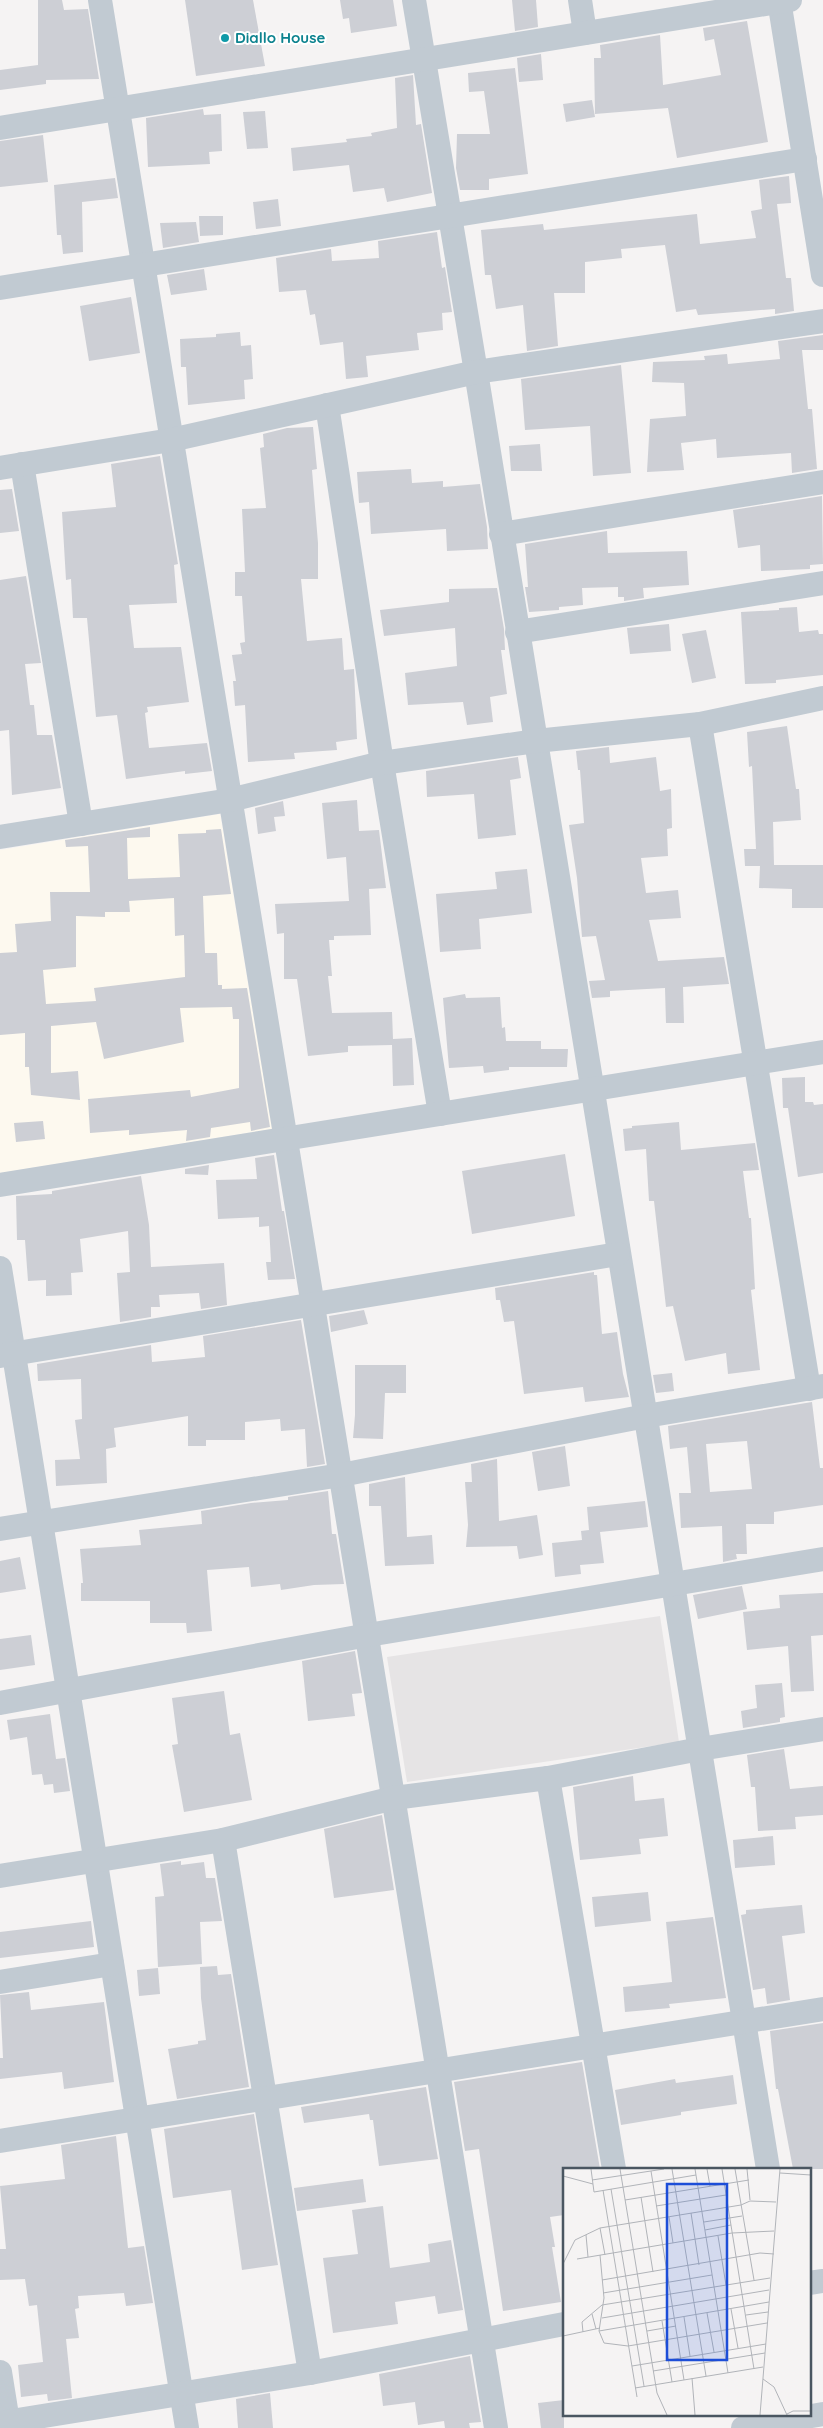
<svg xmlns="http://www.w3.org/2000/svg" width="823" height="2428" font-family="Quicksand,sans-serif">
	<style>
		.commercial { fill: #fdf9ef }
		.education { fill: #e6e4e5 }
		.building { fill: #cdcfd5; fill-rule: evenodd }
		.lines { fill: none; stroke-linecap: round; stroke-linejoin: round }
		.street { stroke: #c1cad2; stroke-width: 24 }
		.culture-dot { fill: #0f9aa8; stroke: #fff; stroke-width: 2 }
		.labels { text-anchor: middle; stroke-width: 4; stroke-linejoin: round; paint-order: stroke }
		.culture-label { font-size: 15px; font-weight: bold; fill: #0d838f; stroke: #fff; text-anchor: start }
		.inset-road { fill: none; stroke: #b1b4b9; stroke-width: 1 }
		.view { fill: #1d4ed8; fill-opacity: 0.15; stroke: #1d4ed8; stroke-width: 2.5 }
		.inset-edge { fill: none; stroke: #4a5661; stroke-width: 2.5 }
	</style>
	<rect width="100%" height="100%" fill="#f5f3f3"/>
	<!-- commercial -->
	<path class="commercial" d="M220 814 272 1129 0 1173V850Z"/>
	<!-- education -->
	<path class="education" d="M660 1616 679 1742 407 1782 387 1657Z"/>
	<!-- building -->
	<g class="building">
		<path d="M38 0H62L64 10 88 9 99 79 46 80V84L0 90V70L38 65Z"/>
		<path d="M185 0H253L265 66 196 76Z"/>
		<path d="M340 0H393L397 26 351 33 349 18 343 19Z"/>
		<path d="M512 0H536L538 27 515 31Z"/>
		<path d="M747 21 768 142 677 158 668 108 595 114 594 58H601L600 45 660 35 663 85 721 75 714 39 705 41 703 28Z"/>
		<path d="M541 54 543 80 519 82 517 58Z"/>
		<path d="M515 68 528 174 489 179V190H460L456 168 457 134H490L484 91 469 92 468 73Z"/>
		<path d="M413 75 416 125 421 124 432 193 387 202 384 188 353 192 349 165 293 171 291 148 347 142 346 139 372 136 371 133 397 128 395 78Z"/>
		<path d="M592 100 595 117 566 122 563 104Z"/>
		<path d="M203 109 204 115 221 114 222 151 209 152 210 164 148 167 146 118Z"/>
		<path d="M265 111 268 148 247 149 243 112Z"/>
		<path d="M43 135 48 182 0 187V141Z"/>
		<path d="M789 176 791 203 777 204 786 278H791L794 311 775 314V309L698 315 696 309 676 312 665 245 621 249 622 258 585 262V293H554L558 346 527 351 523 305 496 309 491 275H485L481 230 543 224 544 230 697 214 700 244 756 238 751 211 762 209 759 180Z"/>
		<path d="M115 178 118 198 82 202 83 252 63 254 61 235H57L54 185Z"/>
		<path d="M278 199 281 226 256 229 253 202Z"/>
		<path d="M199 216H223V235L200 236Z"/>
		<path d="M196 222 199 242 163 248 160 223Z"/>
		<path d="M437 232 442 268 445 267 452 312 442 313 443 330 417 333 419 350 366 356 368 377 346 379 343 342 320 345 315 314 310 315 306 290 279 292 276 258 331 249 332 261 379 258 378 241Z"/>
		<path d="M204 269 207 290 171 295 167 275Z"/>
		<path d="M131 297 140 353 89 361 80 306Z"/>
		<path d="M240 332 241 346 251 345 253 379 244 380 245 399 188 405 186 367H181L180 339 216 337V334Z"/>
		<path d="M823 335V350H802L808 409H812L817 469 792 473 791 453 717 458 716 439 681 443 684 470 647 472 650 419 686 416 684 383 652 382 653 362 705 360 704 356 727 354 728 364 780 359 778 341Z"/>
		<path d="M621 365 631 473 593 476 590 426 525 430 521 379Z"/>
		<path d="M313 427 317 469 312 470 318 543V579H301L307 641 342 638 344 670 354 669 357 739 336 742 337 750 294 753 295 759 248 762 245 705 235 706 233 681H236L232 655 242 654 240 643 245 642 242 596H235V572H245L242 509 266 508 260 448 264 447 263 434 287 428Z"/>
		<path d="M540 444 542 471H511L509 446Z"/>
		<path d="M160 456 178 564 174 565 177 603 129 605 134 648 181 647 189 702 147 707 148 712 145 713 149 748 207 743 212 771 185 774V771L126 779 117 715 96 717 87 618H73L71 579 66 580 62 512 116 507 111 464Z"/>
		<path d="M411 469 412 483 443 481V487L480 484 487 527 488 549 447 551 446 529 371 534 369 502 359 503 357 472Z"/>
		<path d="M12 489 19 531 0 533V490Z"/>
		<path d="M822 496 823 564 810 565V569L761 571 760 545 738 548 733 510Z"/>
		<path d="M607 531 608 553 687 551 689 585 643 588 644 598 624 601V597H618V587L582 588 583 605 559 607V610L529 612 525 587H528L525 544Z"/>
		<path d="M26 576 41 663 25 664 30 705H34L37 735H52L61 788 12 795 9 730 0 731V580Z"/>
		<path d="M497 588 504 629 505 650H501L507 694 490 697 493 722 467 725 463 702 408 705 405 673 457 666 455 628 384 636 380 610 449 602V589Z"/>
		<path d="M797 607 799 632 818 630 819 634H823V675L776 680V683L745 684 741 612 779 610V608Z"/>
		<path d="M669 624 671 651 630 654 627 628Z"/>
		<path d="M706 630 716 678 692 683 682 634Z"/>
		<path d="M787 726 796 789H799L801 820 773 822 774 865H823V908H792V889L759 888 760 866H745L744 849H756L752 766 749 767 747 732Z"/>
		<path d="M609 747 610 763 656 757 660 791 671 789 672 828 667 829 668 856 641 858 646 893 678 890 681 918 649 920 658 961 724 957 729 984 683 987 684 1023H666L665 988 610 991V997L592 998 589 981 605 980 596 936 582 937 577 878 569 825 584 823 580 770H578L576 751Z"/>
		<path d="M518 757 521 778 510 780 516 835 478 839 474 794 427 797 426 771Z"/>
		<path d="M357 800 359 831 379 830 386 888 369 889 371 935 334 936V940H329L332 976H328L332 1013 392 1012 393 1039 412 1038 414 1085 393 1086 392 1045 348 1046V1052L308 1056 297 979H284V933L277 934 275 904 349 901 346 857 327 859 322 803Z"/>
		<path d="M283 801 285 816 274 817 276 831 258 834 255 808Z"/>
		<path d="M150 827V837L127 838 128 879 180 877 178 834 206 833V830L221 829 231 894 203 896 205 953H217L218 985H222V989L247 988 270 1127 251 1131 250 1122 211 1128 210 1137 186 1141 187 1130 129 1135V1130L90 1133 88 1099 190 1090 191 1097 239 1088V1019H233L232 1007 180 1008 184 1042 104 1059 96 1022 51 1026V1073L78 1071 80 1100 31 1095 29 1067H25V1033L0 1035V953L17 952 15 924 51 921 50 892H90L88 846 66 847 65 840ZM174 898 175 936 184 935 185 977 94 988 96 1001 46 1004 43 970 76 967V916L105 917V912H130L129 901Z"/>
		<path d="M527 869 532 913 479 919 481 949 440 952 436 894 497 889 495 872Z"/>
		<path d="M465 994 466 998 500 997 502 1028 505 1027 506 1041H541V1049H568L567 1067H509V1070L484 1073 483 1066 449 1068 443 998Z"/>
		<path d="M805 1077V1102H813L814 1105 823 1104V1173L798 1177 788 1108H783L782 1078Z"/>
		<path d="M43 1121 45 1139 16 1142 14 1123Z"/>
		<path d="M679 1122 681 1150 755 1143 759 1170 743 1171 749 1218H751L755 1289 751 1290 760 1370 728 1374 726 1353 685 1361 673 1306 666 1307 654 1201H649L646 1149 625 1151 623 1129 632 1128V1126Z"/>
		<path d="M565 1154 575 1216 472 1234 462 1171Z"/>
		<path d="M274 1155 282 1211H284L295 1279 268 1280 266 1262H271L269 1226 259 1227V1217L218 1219 216 1180 257 1179 255 1158Z"/>
		<path d="M209 1165 208 1175 185 1174V1169Z"/>
		<path d="M141 1176 149 1225 151 1267 224 1263 227 1305 201 1309 199 1293 159 1295 160 1307H151V1317L120 1322 117 1273 130 1272 128 1231 80 1239 83 1272 71 1273 72 1295 46 1296V1280L28 1281 25 1240H17L16 1196 52 1194V1191Z"/>
		<path d="M594 1272V1275H597L602 1334 617 1332 623 1374 629 1397 585 1402 583 1387 524 1394 514 1321 504 1322 500 1300H496L495 1288Z"/>
		<path d="M364 1310 368 1324 331 1332 329 1316Z"/>
		<path d="M301 1320 325 1464 307 1467 305 1429 281 1431 280 1419 245 1422V1440H206V1446H188V1416L114 1428 116 1447 106 1449 107 1483 56 1486 55 1460 80 1459 75 1420 82 1419 81 1379 38 1381 37 1364 151 1345 152 1362 205 1357 203 1336Z"/>
		<path d="M355 1365H406V1393H385L383 1439 353 1438 355 1415Z"/>
		<path d="M672 1373 674 1391 656 1393 653 1375Z"/>
		<path d="M812 1402 820 1468H823V1505L774 1512V1524H746L747 1554H736L737 1559 723 1562 722 1526 681 1528 679 1493H691L687 1447 670 1449 668 1426ZM747 1441 752 1489 710 1492 706 1444Z"/>
		<path d="M565 1446 570 1486 538 1491 532 1452Z"/>
		<path d="M497 1459 499 1521 537 1515 543 1555 519 1559 517 1546 466 1547 468 1525 465 1482H472L471 1464Z"/>
		<path d="M405 1477 407 1537 432 1535 434 1564 385 1566 381 1506H369V1484Z"/>
		<path d="M328 1491 332 1534H336L344 1584 314 1585 281 1590 280 1584 251 1587 249 1567 207 1570 212 1631 187 1633 186 1623H150V1601H81V1583H83L80 1549 141 1545 139 1530 202 1524 201 1511 251 1503 288 1500V1497Z"/>
		<path d="M645 1501 648 1527 600 1532 604 1563 580 1565 581 1574 555 1577 552 1543 582 1540 581 1531 589 1530 587 1507Z"/>
		<path d="M20 1557 26 1589 0 1593V1561Z"/>
		<path d="M742 1586 747 1609 698 1619 693 1595Z"/>
		<path d="M823 1593V1635L811 1636 814 1691 791 1692 788 1646 747 1650 743 1612 780 1608 779 1595Z"/>
		<path d="M31 1635 35 1665 0 1670V1639Z"/>
		<path d="M355 1651 362 1693 352 1694 355 1716 308 1721 302 1661Z"/>
		<path d="M782 1683 785 1717 780 1718V1722L743 1728 741 1711 757 1708 755 1685Z"/>
		<path d="M224 1691 230 1735 240 1733 252 1800 184 1812 172 1745 178 1744 172 1698Z"/>
		<path d="M50 1714 56 1759 65 1758 70 1791 54 1793 53 1784 44 1785 42 1774 32 1775 27 1737 10 1740 7 1720Z"/>
		<path d="M784 1749 790 1789 823 1786V1815L795 1817 796 1829 758 1831 755 1787H751L747 1755Z"/>
		<path d="M633 1776 635 1801 664 1798 668 1836 639 1839 641 1854 580 1860 573 1787Z"/>
		<path d="M382 1815 394 1890 334 1898 324 1829Z"/>
		<path d="M773 1836 775 1865 735 1868 733 1840Z"/>
		<path d="M181 1861V1865L204 1862 206 1878H215L222 1921 200 1922 202 1964 158 1967 155 1897 164 1896 160 1864Z"/>
		<path d="M648 1892 651 1921 595 1927 592 1897Z"/>
		<path d="M802 1905 805 1933 782 1936 790 2000 767 2004 765 1988 753 1990 741 1915 746 1914V1910Z"/>
		<path d="M713 1917 726 1998 669 2004 670 2008 625 2012 623 1987 672 1982 666 1922Z"/>
		<path d="M91 1921 94 1947 0 1958V1932Z"/>
		<path d="M217 1966 218 1975 231 1974 249 2087 177 2099 168 2049 198 2044V2041L206 2040 201 1998 200 1967Z"/>
		<path d="M158 1968 160 1994 139 1996 137 1970Z"/>
		<path d="M29 1992 31 2010 104 2002 114 2082 64 2089 62 2072 0 2079V2058H3L0 1995Z"/>
		<path d="M823 2023V2169H793L778 2089H776L770 2031Z"/>
		<path d="M582 2062 600 2169H564V2215L550 2217 555 2247H552L561 2302 503 2311 479 2149 465 2151 454 2082Z"/>
		<path d="M733 2075 737 2104 681 2112V2115L621 2125 615 2090 675 2079 676 2083Z"/>
		<path d="M426 2087 438 2159 379 2166 373 2120H370L369 2114 304 2123 301 2107Z"/>
		<path d="M254 2114 278 2265 242 2270 231 2190 173 2198 164 2129Z"/>
		<path d="M116 2136 128 2248 144 2246 153 2303 126 2306 124 2293 78 2296 79 2308 75 2309 79 2338 66 2339 72 2398 48 2401 47 2394 21 2397 18 2365 43 2362 37 2305 29 2306 25 2279 0 2280V2249H6L0 2186 65 2179 61 2145Z"/>
		<path d="M363 2179 366 2202 297 2211 294 2188Z"/>
		<path d="M383 2206 390 2268 430 2262 428 2244 451 2240 463 2310 438 2314 435 2296 395 2302 398 2324 333 2333 323 2258 358 2254 352 2210Z"/>
		<path d="M470 2356 481 2422 469 2423 470 2428H445L444 2421 418 2425 415 2402 383 2406 379 2374Z"/>
		<path d="M270 2393 273 2428H238L236 2399Z"/>
		<path d="M564 2400V2428H541L538 2403Z"/>
	</g>
	<g class="lines">
		<!-- street -->
		<g class="street">
			<path d="M100 0 496 2428"/>
			<path d="M414 0 476 372 768 2169"/>
			<path d="M580 0 585 33"/>
			<path d="M779 0 823 275"/>
			<path d="M0 128 790 0"/>
			<path d="M0 288 805 159"/>
			<path d="M327 405 382 763 440 1114"/>
			<path d="M22 464 81 824"/>
			<path d="M0 468 171 440 476 372 823 321"/>
			<path d="M501 534 823 482"/>
			<path d="M517 632 823 583"/>
			<path d="M700 724 809 1389"/>
			<path d="M0 837 230 800 382 763 536 741 700 724 823 698"/>
			<path d="M0 1185 823 1052"/>
			<path d="M0 1268 187 2428"/>
			<path d="M0 1356 618 1254"/>
			<path d="M0 1529 341 1475 646 1416 823 1386"/>
			<path d="M0 1703 368 1635 823 1559"/>
			<path d="M548 1778 614 2169"/>
			<path d="M223 1840 310 2373"/>
			<path d="M0 1876 223 1840 394 1798 548 1778 700 1749 823 1729"/>
			<path d="M0 1982 112 1964"/>
			<path d="M0 2141 823 2009"/>
			<path d="M809 2283 823 2281"/>
			<path d="M0 2372 9 2428"/>
			<path d="M0 2423 310 2373 564 2324"/>
			<path d="M743 2428 823 2414"/>
		</g>
	</g>
	<!-- markers -->
	<circle class="culture-dot" cx="225" cy="38" r="5"/>
	<g class="labels">
		<!-- culture labels -->
		<g class="culture-label">
			<text x="235" y="43">Diallo House</text>
		</g>
	</g>
	<!-- overview -->
	<g transform="translate(563 2168)">
		<rect width="248" height="248" fill="#f5f3f3"/>
		<path class="inset-road" d="M28 1 31 24 133 7M57 1 94 225 104 247M109 1 143 208M132 1 165 205M144 1 147 18M159 1 191 201M172 1 191 112M184 1 187 32M88 3 121 212M217 5 248 7M0 8 30 16M29 12 101 1M48 21 81 218M40 22 74 229M78 29 90 104M62 32 186 12M93 38 163 27M128 45 136 97M106 49 110 75M141 54 179 48M37 60 42 87M142 62 168 57M23 67 25 89M155 68 163 117M37 87 41 130 36 163 41 175 65 178 204 155M14 91 169 65 211 63M0 96 12 72 37 60 178 37 187 33 213 34M39 112 197 85 211 86M40 125 149 107M168 141 175 180M144 145 151 184M29 146 33 161M183 147 205 144M121 149 127 188M39 150 206 122M99 153 109 214M36 163 206 134M84 163 113 158M20 164 19 154 39 137 207 110M0 168 37 160M69 198 203 176M90 203 202 185M129 210 132 247M200 211 211 219 224 247M72 220 200 199M224 246 230 243H248M197 247 217 1"/>
		<path class="view" d="M104 16H164V192H104Z"/>
		<rect width="248" height="248" class="inset-edge"/>
	</g>
</svg>
